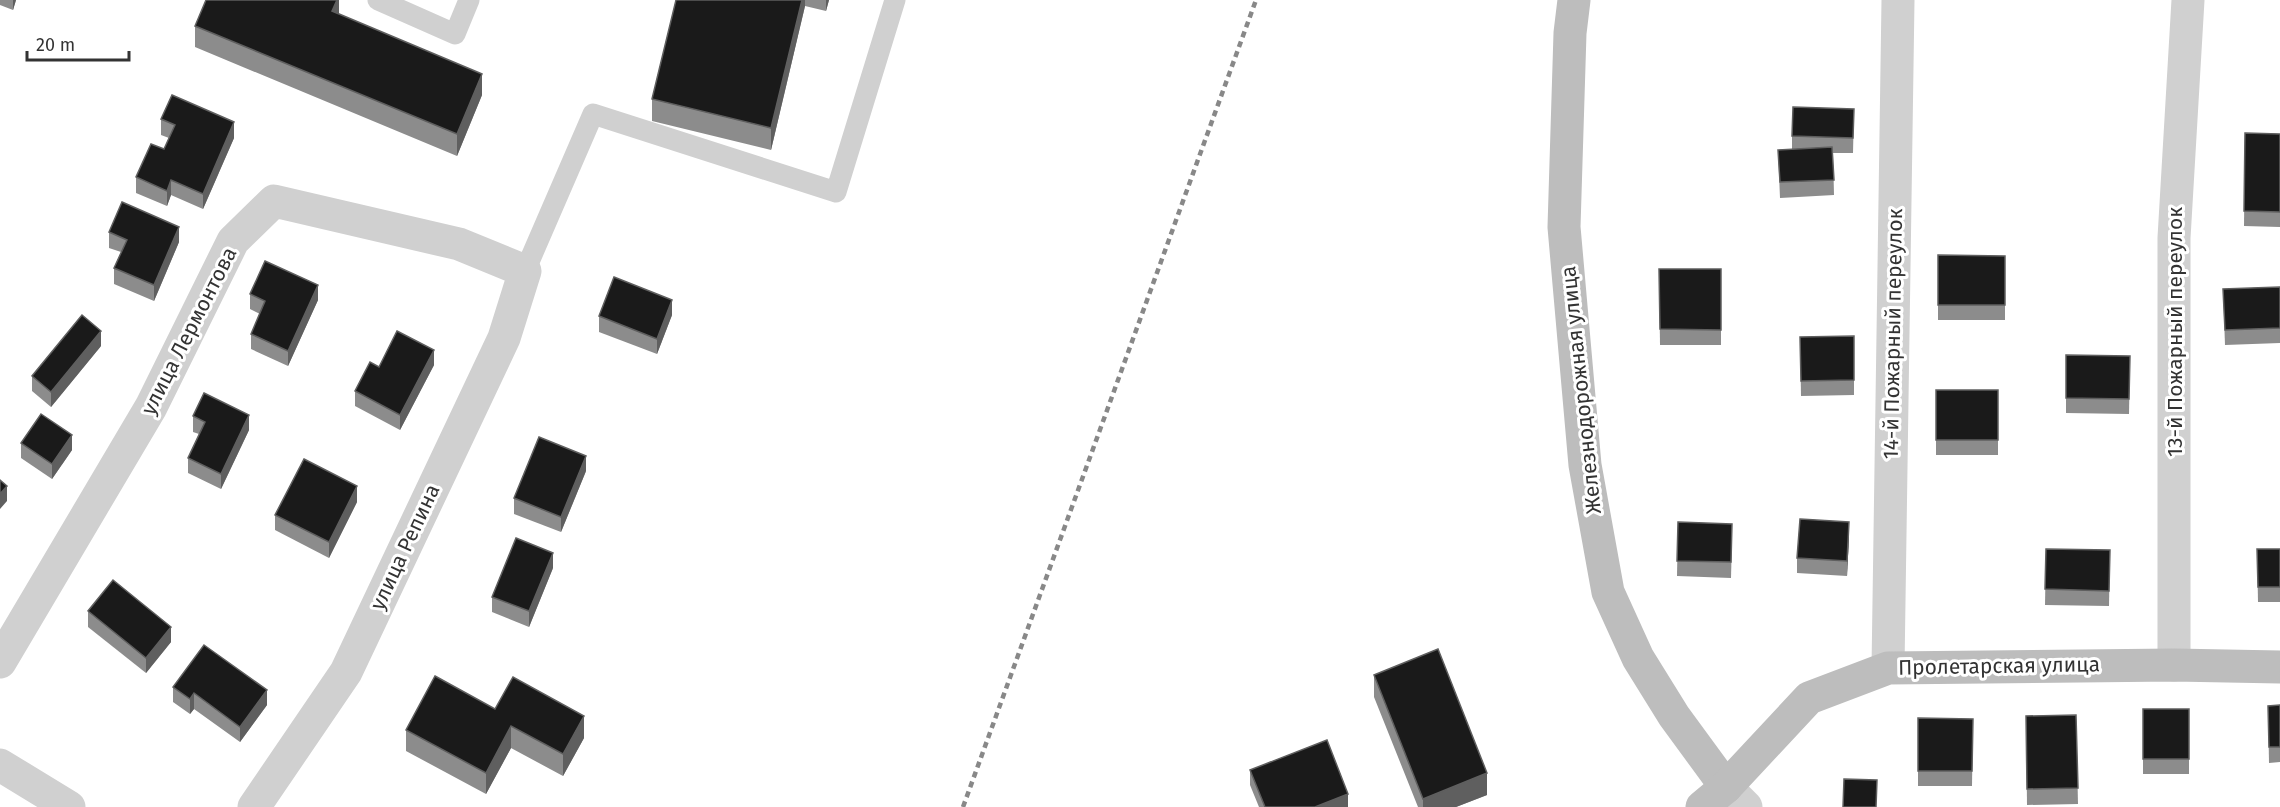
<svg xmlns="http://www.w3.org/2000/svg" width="2280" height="807" font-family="'Fira Sans',sans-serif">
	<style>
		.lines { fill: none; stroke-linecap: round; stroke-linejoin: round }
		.lane { stroke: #d0d0d0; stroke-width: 21 }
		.street { stroke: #d0d0d0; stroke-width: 33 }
		.secondary { stroke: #bdbdbd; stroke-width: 33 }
		.rail { stroke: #888; stroke-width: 4.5; stroke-dasharray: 6 4.5; stroke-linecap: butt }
		.wall { fill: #8c8c8c }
		.shaded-wall { fill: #5f5f5f }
		.building { fill: #1a1a1a; stroke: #5f5f5f; stroke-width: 1.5 }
		.labels { text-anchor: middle; stroke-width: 6; stroke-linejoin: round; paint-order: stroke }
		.street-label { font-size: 21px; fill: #333; stroke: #fff }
	</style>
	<rect width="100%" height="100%" fill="#fff"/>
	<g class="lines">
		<!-- lane -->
		<g class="lane">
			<path d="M378 0 455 34 469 0"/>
			<path d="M525 271 593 114 836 192 895 0"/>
		</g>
		<!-- street -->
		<g class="street">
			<path d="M0 662 151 407 233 241 274 201 459 244 525 271 504 338 346 672 254 807"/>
			<path d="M2174 665V238L2188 0"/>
			<path d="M1888 668 1898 0"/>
			<path d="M0 765 69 807"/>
			<path d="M1726 787 1746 807"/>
		</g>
		<!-- secondary -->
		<g class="secondary">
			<path d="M1574 0 1570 33 1564 227 1585 465 1608 592 1638 658 1674 716 1726 787"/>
			<path d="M1702 807 1726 787 1809 698 1888 668 2174 665 2280 667"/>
		</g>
		<!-- rail -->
		<path class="rail" d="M963 807 1256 0"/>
	</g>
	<!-- wall -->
	<g class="wall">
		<path d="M0 0H16L13 10 0 5Z"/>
		<path d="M339 0V14L482 95 457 156 195 47V26Z"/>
		<path d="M676 0H829L826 11 805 6 771 150 652 121V99Z"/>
		<path d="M1854 109 1853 153H1833L1834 195 1780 198 1778 150 1792 149V136Z"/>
		<path d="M161 119 234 138 203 209 171 195 167 206 136 193V177L164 149 169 138 161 135Z"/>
		<path d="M2245 133 2280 134V227L2244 226Z"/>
		<path d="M109 232 179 242 154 301 114 284V268L121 252 109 248Z"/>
		<path d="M1938 255 2005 256V320H1938Z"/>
		<path d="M1659 269H1721V345H1660Z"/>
		<path d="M2280 287V343L2225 345 2223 289Z"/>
		<path d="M250 294 318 300 288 366 251 349V334L260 314 250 309Z"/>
		<path d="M672 315 657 354 599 332V316Z"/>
		<path d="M1854 336V395L1801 396 1800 337Z"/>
		<path d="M101 346 51 407 32 391V376Z"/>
		<path d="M2066 355 2130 356 2129 414 2066 413Z"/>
		<path d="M434 365 400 430 355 406V391L379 367Z"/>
		<rect x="1936" y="390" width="62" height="65"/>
		<path d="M193 416 249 430 221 489 188 473V458L199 434 193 432Z"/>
		<path d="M21 443 72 450 52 479 21 458Z"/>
		<path d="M586 471 561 532 514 514V498Z"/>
		<path d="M357 502 329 558 275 530V515Z"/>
		<path d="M1678 522 1732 539 1731 578 1677 576Z"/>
		<path d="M1849 537 1847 576 1797 573V558Z"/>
		<path d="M2046 549 2110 550 2109 606 2045 605Z"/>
		<path d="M2257 549H2280V602H2258Z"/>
		<path d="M553 568 529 627 492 612V597Z"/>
		<path d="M88 611 171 642 146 673 88 627Z"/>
		<path d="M1374 675 1487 795 1456 807H1418L1374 697Z"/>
		<path d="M173 687 267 705 240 742 194 709 190 714 173 702Z"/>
		<path d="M2280 705V762L2269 763 2268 706Z"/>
		<path d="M495 709 584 738 563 776 511 748 486 794 406 751V730Z"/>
		<rect x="2143" y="709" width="46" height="65"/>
		<path d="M2076 715 2078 804 2027 805 2026 716Z"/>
		<path d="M1918 718 1973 719 1972 786H1918Z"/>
		<path d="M1250 770 1348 807H1259L1250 785Z"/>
	</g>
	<!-- shaded-wall -->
	<g class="shaded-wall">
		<path d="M13 0H16L13 10Z"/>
		<path d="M337 0H339V14L332 11Z"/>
		<path d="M802 0H805V6L771 150V128Z"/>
		<path d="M826 0H829L826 11Z"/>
		<path d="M482 74V95L457 156V134Z"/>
		<path d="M234 122V138L203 209V194Z"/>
		<path d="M171 180V195L167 206V191Z"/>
		<path d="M179 227V242L154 301V285Z"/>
		<path d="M318 285V300L288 366V351Z"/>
		<path d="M672 300V315L657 354V339Z"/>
		<path d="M101 331V346L51 407V392Z"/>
		<path d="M434 350V365L400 430V415Z"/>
		<path d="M249 415V430L221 489V474Z"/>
		<path d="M72 435V450L52 479V464Z"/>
		<path d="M586 456V471L561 532V517Z"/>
		<path d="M7 486V501L0 509V494Z"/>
		<path d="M357 486V502L329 558V542Z"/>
		<path d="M1849 522V537L1847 576V561Z"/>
		<path d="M553 553V568L529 627V611Z"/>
		<path d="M171 627V642L146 673V658Z"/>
		<path d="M267 690V705L240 742V727Z"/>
		<path d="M194 693V709L190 714V699Z"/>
		<path d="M584 716V738L563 776V754Z"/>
		<path d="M511 726V748L486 794V773Z"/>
		<path d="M1487 773V795L1456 807H1423V799Z"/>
		<path d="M1348 794V807H1315Z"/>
	</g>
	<!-- building -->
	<g class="building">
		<path d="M206 0H337L332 11 482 74 457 134 195 26Z"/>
		<path d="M676 0H802L771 128 652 99Z"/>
		<path d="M172 95 234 122 203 194 171 180 167 191 136 177 151 144 164 149 175 125 161 119Z"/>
		<path d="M1793 107 1854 109 1853 138 1792 136Z"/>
		<path d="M2245 133 2280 134V212L2244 211Z"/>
		<path d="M1832 147 1834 180 1780 182 1778 150Z"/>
		<path d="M122 202 179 227 154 285 114 268 127 240 109 232Z"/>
		<path d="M1938 255 2005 256V305H1938Z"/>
		<path d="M265 261 318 285 288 351 251 334 265 301 250 294Z"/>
		<path d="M1659 269H1721V330L1660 329Z"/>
		<path d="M614 277 672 300 657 339 599 316Z"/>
		<path d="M2280 287V328L2225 330 2223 289Z"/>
		<path d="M82 315 101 331 51 392 32 376Z"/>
		<path d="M397 331 434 350 400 415 355 391 370 362 379 367Z"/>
		<path d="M1854 336V380L1801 381 1800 337Z"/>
		<path d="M2066 355 2130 356 2129 399 2066 398Z"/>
		<rect x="1936" y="390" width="62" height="50"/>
		<path d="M204 393 249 415 221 474 188 458 205 422 193 416Z"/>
		<path d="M41 414 72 435 52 464 21 443Z"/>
		<path d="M539 437 586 456 561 517 514 498Z"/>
		<path d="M304 459 357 486 329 542 275 515Z"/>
		<path d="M0 480 7 486 0 494Z"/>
		<path d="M1800 519 1849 522 1847 561 1797 558Z"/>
		<path d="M1678 522 1732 524 1731 562 1677 561Z"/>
		<path d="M516 538 553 553 529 611 492 597Z"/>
		<path d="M2046 549 2110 550 2109 591 2045 589Z"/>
		<path d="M2257 549H2280V587H2258Z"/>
		<path d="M113 580 171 627 146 658 88 611Z"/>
		<path d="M204 645 267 690 240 727 194 693 190 699 173 687Z"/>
		<path d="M1438 649 1487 773 1423 799 1374 675Z"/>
		<path d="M435 676 495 709 513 677 584 716 563 754 511 726 486 773 406 730Z"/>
		<path d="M2280 705V747H2269L2268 706Z"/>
		<rect x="2143" y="709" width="46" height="50"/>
		<path d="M2076 715 2078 788 2027 789 2026 716Z"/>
		<path d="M1918 718 1973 719 1972 771H1918Z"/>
		<path d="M1327 740 1348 794 1315 807H1265L1250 770Z"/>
		<path d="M1844 779 1877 780 1876 807H1843Z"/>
	</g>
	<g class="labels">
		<!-- street labels -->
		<g class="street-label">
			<text transform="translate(189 331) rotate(-63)" y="7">улица Лермонтова</text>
			<text transform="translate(2175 332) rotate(-90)" y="7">13-й Пожарный переулок</text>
			<text transform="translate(1893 334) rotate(-89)" y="7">14-й Пожарный переулок</text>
			<text transform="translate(1581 390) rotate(-96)" y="7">Железнодорожная улица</text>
			<text transform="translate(405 547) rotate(-65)" y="7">улица Репина</text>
			<text transform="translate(1999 666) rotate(-1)" y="7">Пролетарская улица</text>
		</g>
	</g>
	<!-- scale -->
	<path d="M27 51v9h102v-9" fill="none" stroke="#333333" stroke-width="3"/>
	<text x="36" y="51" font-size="18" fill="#333333" stroke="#ffffff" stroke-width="4.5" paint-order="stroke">20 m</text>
</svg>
